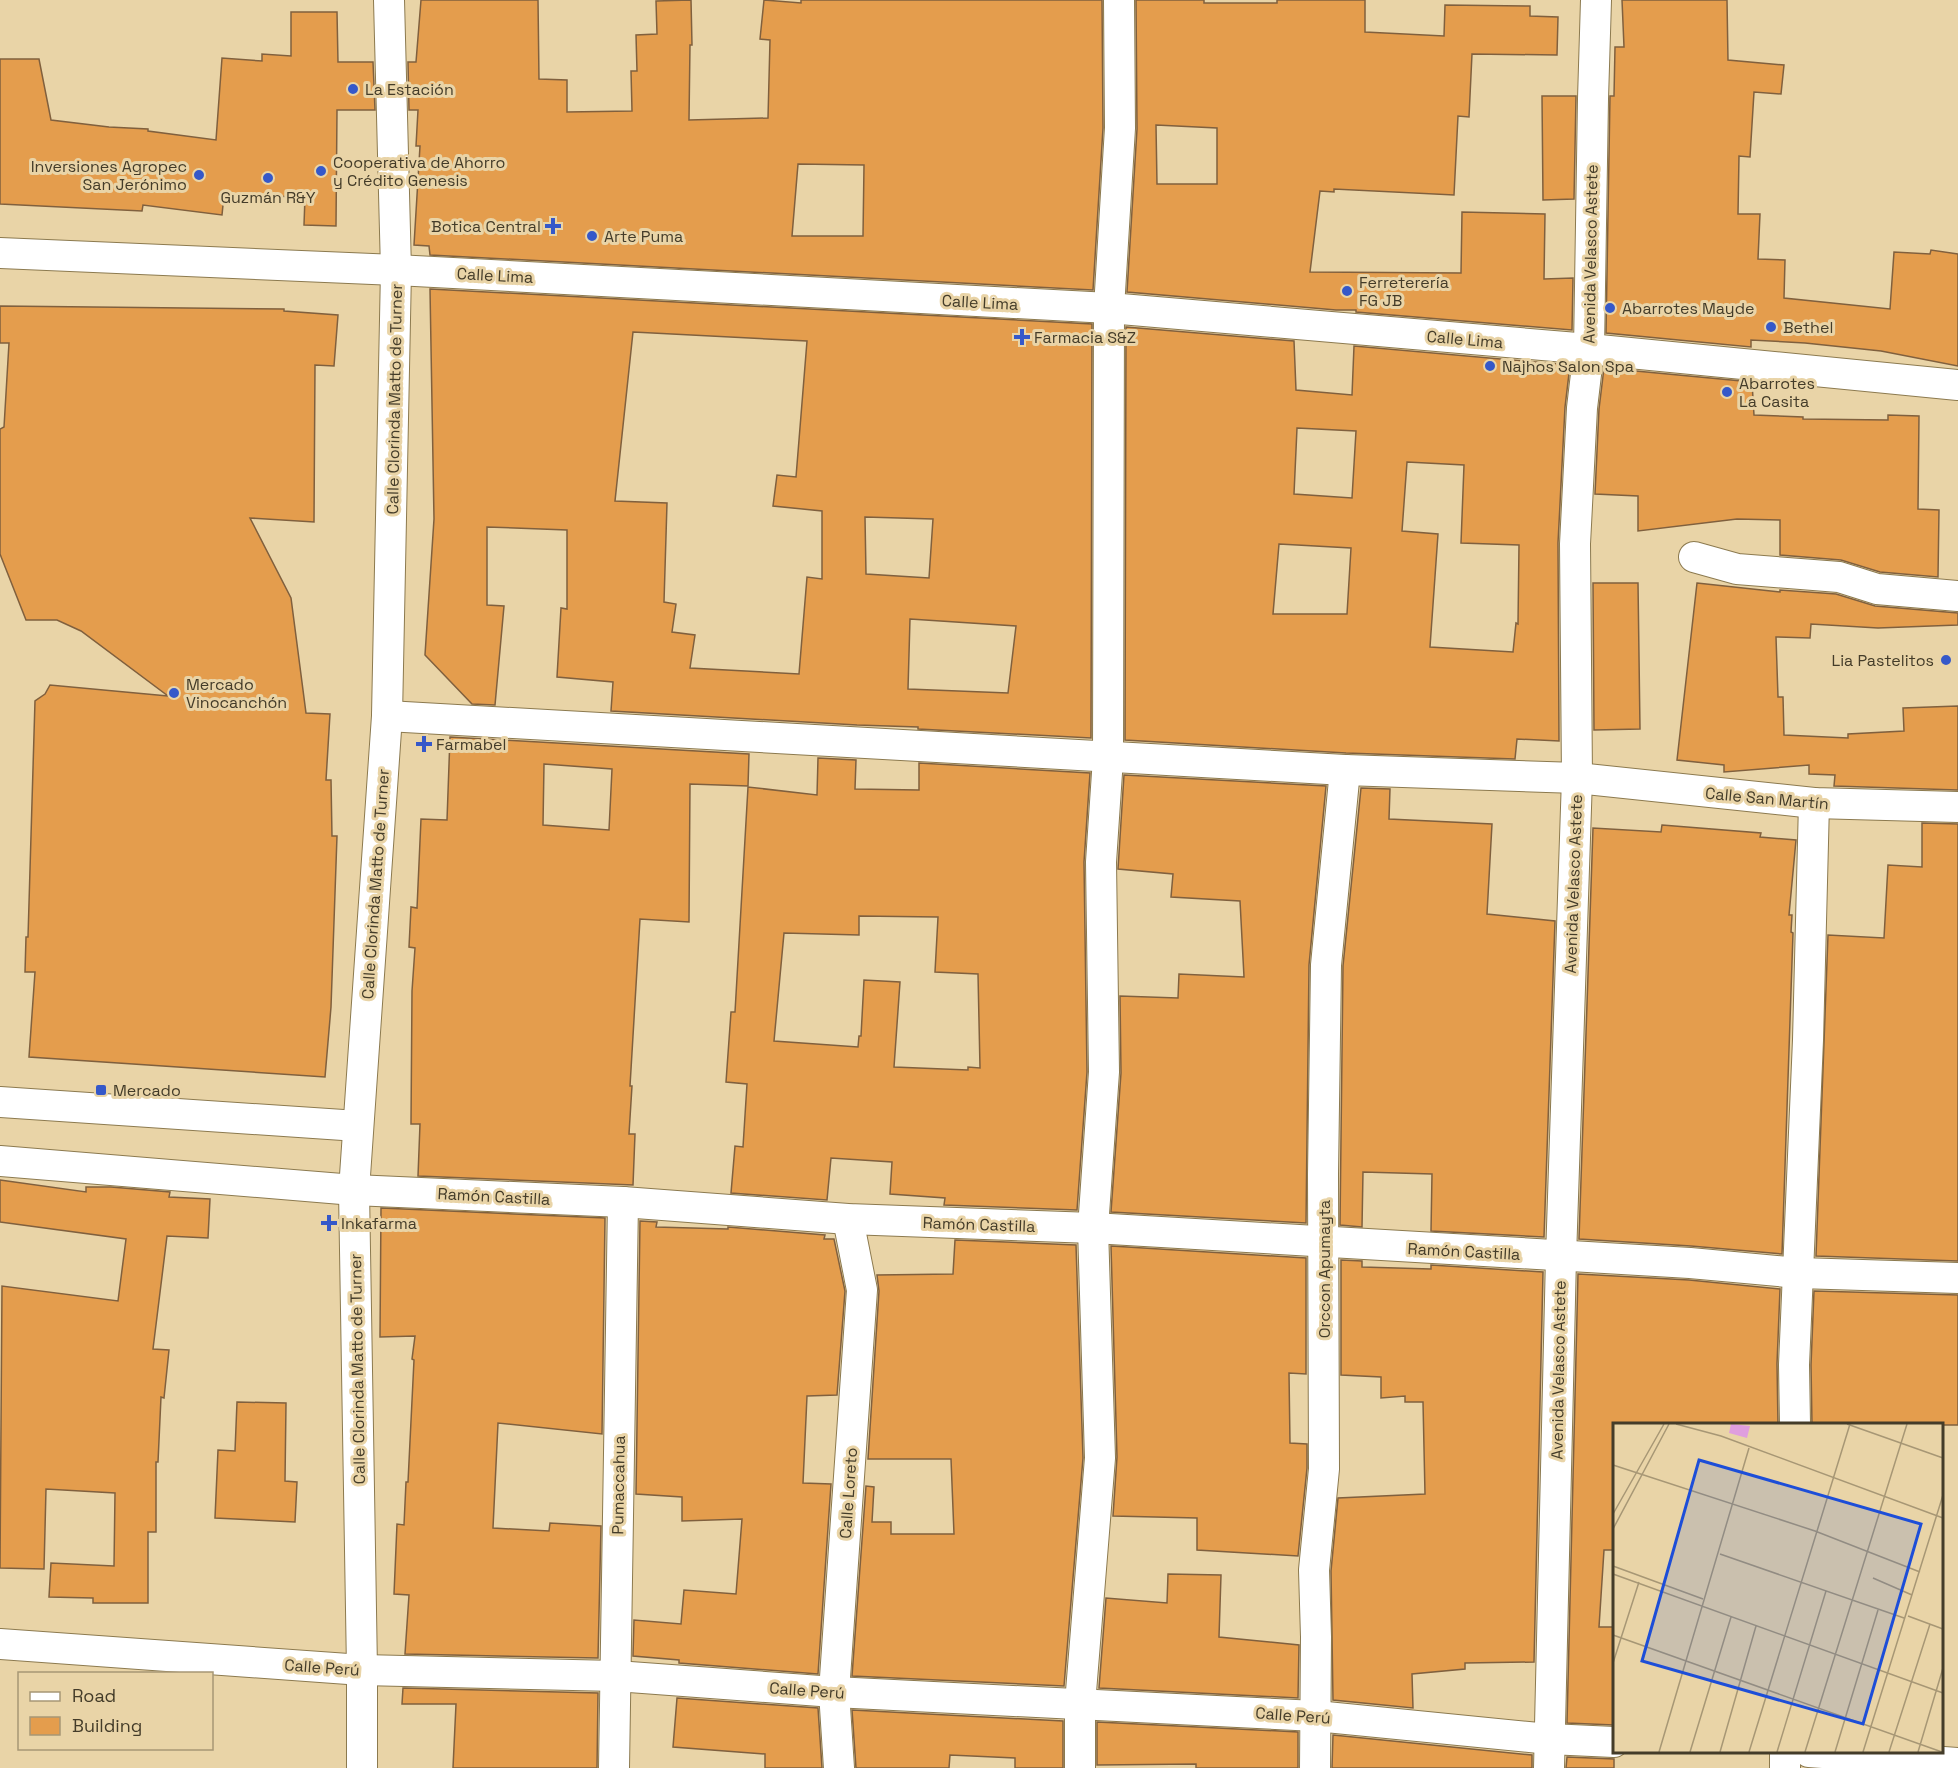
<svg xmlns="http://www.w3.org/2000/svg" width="1958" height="1768" font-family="'Space Grotesk',sans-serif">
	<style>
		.building { fill: #e49d4d; stroke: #80603e; stroke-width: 1.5; fill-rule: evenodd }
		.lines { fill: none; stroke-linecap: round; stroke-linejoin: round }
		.street-casing { stroke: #8c7a4f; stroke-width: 32 }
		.street { stroke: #fff; stroke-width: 30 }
		.poi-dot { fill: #3558c9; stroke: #e9d4a7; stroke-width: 2 }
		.labels { text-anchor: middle; stroke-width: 6; stroke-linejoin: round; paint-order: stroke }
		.poi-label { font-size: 16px; fill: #443c29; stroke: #e9d4a7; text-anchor: start }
		.street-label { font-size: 16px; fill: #443c29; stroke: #e9d4a7 }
		.inset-road { fill: none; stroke: #a79775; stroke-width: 1.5 }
		.view { fill: #1d4ed8; fill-opacity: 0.15; stroke: #1d4ed8; stroke-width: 3 }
		.inset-edge { fill: none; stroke: #443c29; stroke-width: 3 }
	</style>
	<rect width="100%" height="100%" fill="#e9d4a7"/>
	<!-- building -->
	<g class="building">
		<path d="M421 0H538L539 79 567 80V112L632 111 631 71H637L636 35 657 34 656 1 691 0 692 45H690L689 120 768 118 770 40 760 39 764 0 801 3V0H1102L1103 128 1093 290 430 255 429 246 414 245 420 146H416L418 110H409L408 62H416ZM798 164 864 165 863 236H792Z"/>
		<path d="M1136 0H1204V3H1277V0H1365V32L1444 36 1445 5 1530 6V16L1558 17 1557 55 1472 54 1469 117 1458 116 1454 195 1334 189V192L1320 191 1310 272 1461 273 1462 212 1545 214 1544 279 1573 278 1572 330 1356 312V310H1336L1127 292 1137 129ZM1156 125 1217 128V184H1157Z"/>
		<path d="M1622 0H1727L1728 60 1784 65 1781 94 1754 92 1750 157 1739 156 1738 214H1760L1758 259 1785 260 1784 298 1890 309 1894 252 1930 254 1931 250 1958 254V366L1881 351 1805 343 1751 340V347L1606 333 1610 96H1614L1615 47H1624Z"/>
		<path d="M291 12H337L338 62H373L375 110H337L336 226 304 225 305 197 224 195 222 215 143 205 142 211 0 204V59H39L51 120 109 127 148 129V131L216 140 222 58 262 61V54L291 56Z"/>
		<path d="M1542 96H1576L1574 199 1543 200Z"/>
		<path d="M430 289 1092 324 1091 738 918 729V727L857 725 611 711 613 682 557 677 561 608 567 609V530L487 527V605L504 606 495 705 472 704 425 655 434 519ZM633 332 807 341 796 477 777 475 773 506 822 511V579L807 577 799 674 690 668 695 635 672 632 676 604 664 602 667 503 615 501ZM865 517 933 519 929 578 866 574ZM910 619 1016 626 1008 693 908 689Z"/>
		<path d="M0 306 284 309V311L338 315 334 366 315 365 314 522 250 518 291 598 306 713 330 714 326 780H331L332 836H337L331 1007 325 1077 29 1057 35 972H25L26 937H28L35 701 45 694 50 685 168 696 81 631 57 620H26L0 554V429L4 427 9 343H0Z"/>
		<path d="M1126 327 1294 341 1296 390 1352 395 1354 346 1570 365 1565 407 1558 543 1559 741 1517 739 1515 759 1346 753 1125 740ZM1297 428 1356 431 1352 498 1294 494ZM1407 462 1464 465 1461 543 1519 545 1518 624 1516 623 1513 652 1430 647 1438 534 1402 531ZM1279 544 1351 548 1347 614H1273Z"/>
		<path d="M1604 368 1752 382 1754 415 1803 417V419L1888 420V415L1919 416 1918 509 1939 510 1938 577 1880 572 1841 560 1780 555V520L1737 519 1638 531V496L1595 494 1599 409Z"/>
		<path d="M1593 583H1638L1640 729 1594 730Z"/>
		<path d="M1697 583 1780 592V590L1836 594 1875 606 1958 613V625L1878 628 1811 624 1810 638 1776 637 1778 697H1783L1784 735 1848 738V734L1904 731 1903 708 1958 706V790L1834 786 1835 775 1809 774V765L1724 772V765L1677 760Z"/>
		<path d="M450 737 749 754 748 786 690 784 689 922 640 919 630 1086H632L629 1134H635L633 1185 418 1176 420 1124H411L412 991 415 948 409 947 411 907 417 908 421 819 447 820ZM544 764 612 769 609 830 543 825Z"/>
		<path d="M818 758 856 760 855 789 919 790V763L1090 773 1084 862 1087 1072 1077 1210 944 1205 945 1198 890 1194 892 1162 831 1158 827 1200 731 1193 735 1146 743 1147 747 1084 726 1082 731 1012H735L748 787 817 795ZM859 916 938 917 935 972 978 974 980 1068 968 1067V1070L894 1067 900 982 864 980 861 1036H859L858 1047 774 1041 784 933 859 935Z"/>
		<path d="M1124 775 1326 786 1309 965 1306 1223 1111 1212 1121 1073 1120 996 1178 998 1179 974 1244 977 1240 901 1171 897 1173 874 1118 869Z"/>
		<path d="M1361 788 1390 789 1389 819 1492 824 1487 914 1555 921 1544 1237 1431 1231 1432 1174 1363 1172 1362 1227 1340 1225 1343 966Z"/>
		<path d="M1922 823 1958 824V1261L1816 1256 1828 935 1884 938 1888 865 1922 867Z"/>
		<path d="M1662 825 1761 833 1760 837 1796 840 1789 915H1792L1791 932 1793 933 1782 1254 1691 1246 1579 1239 1593 828 1661 832Z"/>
		<path d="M0 1180 86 1192V1187H111L170 1192 169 1197 210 1199 208 1238 167 1236 153 1349 169 1350 164 1398 161 1397 158 1462H156V1532H148V1603H93V1598L49 1597 51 1563 114 1566 115 1493 46 1489 44 1569 0 1568 2 1286 118 1301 126 1239 0 1222Z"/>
		<path d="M381 1208 605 1218 602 1434 498 1423 493 1528 549 1531 550 1523 601 1526 598 1658 405 1654 409 1595 394 1594 397 1524 404 1525 406 1482H408L414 1360 412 1359 415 1336 380 1337Z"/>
		<path d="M640 1221 657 1222 656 1227 728 1229V1227L825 1235 824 1239H834L845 1291 837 1395 807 1396 803 1483 831 1484 818 1674 679 1663V1660L633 1656 634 1620 681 1624 684 1590 736 1594 742 1519 682 1521V1497L636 1494Z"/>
		<path d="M955 1240 1076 1245 1083 1458 1064 1686 852 1676 866 1486 874 1487 872 1522H891V1534H954L951 1459H868L879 1291 877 1275 953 1274Z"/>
		<path d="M1111 1246 1306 1258V1374L1289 1373 1290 1443 1307 1444V1468L1298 1556 1197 1550V1518L1113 1516 1117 1457Z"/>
		<path d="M1341 1260 1362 1261V1267L1431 1269V1265L1543 1272 1534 1662 1465 1663V1669L1412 1674 1413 1708 1333 1700 1331 1571 1338 1498 1425 1494 1423 1402H1405V1396L1381 1398V1377L1341 1375Z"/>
		<path d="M1578 1274 1689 1280 1780 1289 1777 1364 1778 1425H1614V1550H1604L1599 1627H1614V1725L1567 1723Z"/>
		<path d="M1814 1291 1958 1295V1425H1812L1811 1365Z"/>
		<path d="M237 1402 286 1403 285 1481 297 1482 295 1522 215 1518 218 1450 235 1451Z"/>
		<path d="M1168 1574 1221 1575 1219 1637 1299 1645 1298 1698 1099 1688 1106 1598 1167 1603Z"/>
		<path d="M403 1688 598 1693 597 1768H453L456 1704H402Z"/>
		<path d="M677 1698 818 1708 822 1768H765V1754L673 1747Z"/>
		<path d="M852 1710 1063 1721V1768H1015V1758L950 1755 949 1768H856Z"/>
		<path d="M1097 1722 1298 1732V1768H1196V1764L1097 1765Z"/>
		<path d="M1333 1735 1532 1755V1768H1332Z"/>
		<path d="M1567 1757 1614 1759V1768H1566Z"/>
	</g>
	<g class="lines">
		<defs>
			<g id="street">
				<path d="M0 253 396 270 1109 308 1589 349 1958 385"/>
				<path d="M1694 557 1737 569 1839 577 1877 589 1958 596"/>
				<path d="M387 716 1345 770 1577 778 1814 803 1958 807"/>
				<path d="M0 1102 358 1126"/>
				<path d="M0 1161 354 1190 623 1202 848 1219 1093 1228 1690 1263 1799 1273 1958 1278"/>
				<path d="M1795 1424 1794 1365 1808 1040 1814 803"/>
				<path d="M0 1644 362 1670 616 1676 834 1692 1316 1716 1549 1739 1614 1742"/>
				<path d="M1785 1752V1768"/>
				<path d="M1809 1752 1958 1763"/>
				<path d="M362 1768V1670L354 1190 387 716 396 270 389 0"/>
				<path d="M614 1768 623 1202"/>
				<path d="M839 1768 834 1692 862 1290 848 1219"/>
				<path d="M1080 1768V1704L1100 1458 1093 1228 1104 1072 1101 862 1108 758 1109 308 1120 128 1119 0"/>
				<path d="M1315 1768 1316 1637 1314 1570 1324 1469 1323 1175 1326 965 1345 770"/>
				<path d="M1549 1768 1561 1257 1577 778 1575 544 1582 408 1589 349 1593 99 1596 0"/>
			</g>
		</defs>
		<!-- street casing -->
		<use href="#street" class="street-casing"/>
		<!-- street -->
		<use href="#street" class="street"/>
	</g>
	<!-- markers -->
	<g class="poi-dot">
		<circle cx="353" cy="89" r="6"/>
		<circle cx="321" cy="171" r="6"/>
		<circle cx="199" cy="175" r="6"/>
		<circle cx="268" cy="178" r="6"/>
		<path d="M550 217h6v6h6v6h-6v6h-6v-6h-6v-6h6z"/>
		<circle cx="592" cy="236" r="6"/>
		<circle cx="1347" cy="291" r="6"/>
		<circle cx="1610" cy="308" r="6"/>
		<circle cx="1771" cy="327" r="6"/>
		<path d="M1019 328h6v6h6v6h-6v6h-6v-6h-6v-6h6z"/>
		<circle cx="1490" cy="366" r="6"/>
		<circle cx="1727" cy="392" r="6"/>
		<circle cx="1946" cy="660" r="6"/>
		<circle cx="174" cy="693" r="6"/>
		<path d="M421 735h6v6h6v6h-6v6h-6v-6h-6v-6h6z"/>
		<rect x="95" y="1084" width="12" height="12" rx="3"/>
		<path d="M326 1214h6v6h6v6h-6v6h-6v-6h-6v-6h6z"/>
	</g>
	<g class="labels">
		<!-- poi labels -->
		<g class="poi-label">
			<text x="365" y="95">La Estación</text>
			<text x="333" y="168">Cooperativa de Ahorro<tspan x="333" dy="18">y Crédito Genesis</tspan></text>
			<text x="187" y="172" text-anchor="end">Inversiones Agropec<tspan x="187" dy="18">San Jerónimo</tspan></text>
			<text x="268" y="203" text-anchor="middle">Guzmán R&amp;Y</text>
			<text x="541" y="232" text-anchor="end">Botica Central</text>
			<text x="604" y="242">Arte Puma</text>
			<text x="1359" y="288">Ferreterería<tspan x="1359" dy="18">FG JB</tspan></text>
			<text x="1622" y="314">Abarrotes Mayde</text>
			<text x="1783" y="333">Bethel</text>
			<text x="1034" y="343">Farmacia S&amp;Z</text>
			<text x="1502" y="372">Najhos Salon Spa</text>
			<text x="1739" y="389">Abarrotes<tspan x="1739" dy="18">La Casita</tspan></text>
			<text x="1934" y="666" text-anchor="end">Lia Pastelitos</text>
			<text x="186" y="690">Mercado<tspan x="186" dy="18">Vinocanchón</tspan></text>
			<text x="436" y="750">Farmabel</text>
			<text x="113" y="1096">Mercado</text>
			<text x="341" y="1229">Inkafarma</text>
		</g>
		<!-- street labels -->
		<g class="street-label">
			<text transform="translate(1590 254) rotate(-89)" y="6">Avenida Velasco Astete</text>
			<text transform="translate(495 275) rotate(3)" y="6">Calle Lima</text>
			<text transform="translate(980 302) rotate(3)" y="6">Calle Lima</text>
			<text transform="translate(1465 339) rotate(5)" y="6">Calle Lima</text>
			<text transform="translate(394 399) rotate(-89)" y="6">Calle Clorinda Matto de Turner</text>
			<text transform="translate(1767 798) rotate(5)" y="6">Calle San Martín</text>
			<text transform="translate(375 884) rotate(-86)" y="6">Calle Clorinda Matto de Turner</text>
			<text transform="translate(1573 884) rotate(-88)" y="6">Avenida Velasco Astete</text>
			<text transform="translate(494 1196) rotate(3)" y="6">Ramón Castilla</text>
			<text transform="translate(979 1224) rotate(2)" y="6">Ramón Castilla</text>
			<text transform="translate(1464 1251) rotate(3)" y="6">Ramón Castilla</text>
			<text transform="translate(1324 1269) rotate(-90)" y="6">Orccon Apumayta</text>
			<text transform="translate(357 1369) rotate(-91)" y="6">Calle Clorinda Matto de Turner</text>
			<text transform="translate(1558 1370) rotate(-89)" y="6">Avenida Velasco Astete</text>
			<text transform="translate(618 1485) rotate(-89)" y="6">Pumaccahua</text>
			<text transform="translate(848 1493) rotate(-86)" y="6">Calle Loreto</text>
			<text transform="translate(322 1667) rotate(4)" y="6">Calle Perú</text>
			<text transform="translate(807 1690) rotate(4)" y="6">Calle Perú</text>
			<text transform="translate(1293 1715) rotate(4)" y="6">Calle Perú</text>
		</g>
	</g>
	<!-- overview -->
	<g transform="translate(1613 1423)">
		<rect width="330" height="330" fill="#e9d4a7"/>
		<path d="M118 1 137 3 134 15 116 10Z" fill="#df9ede"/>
		<path class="inset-road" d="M63 1 108 13 330 95M234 1 330 35M0 42 202 108 307 149M0 91 51 1M0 106 56 1M107 131 291 195M0 143 90 176M0 151 330 270M260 155 299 172M295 193 330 206M0 212 329 329M0 240 26 159M46 329 136 25M77 329 118 194M107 329 143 203M136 329 237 1M164 329 213 168M192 329 294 1M222 329 265 187M250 329 330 72M276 329 317 201M305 329 330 245"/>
		<path class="view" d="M86 37 308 101 250 301 29 238Z"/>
		<rect width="330" height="330" class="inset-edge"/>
	</g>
	<!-- legend -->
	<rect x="18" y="1672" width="195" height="78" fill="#e9d4a7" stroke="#a79775" stroke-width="1.5"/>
	<rect x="30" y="1692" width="30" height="9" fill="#ffffff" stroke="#a79775" stroke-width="1.5"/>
	<text x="72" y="1702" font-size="18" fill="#443c29">Road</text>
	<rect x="30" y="1717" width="30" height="18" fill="#e49d4d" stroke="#a79775" stroke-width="1.5"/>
	<text x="72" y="1732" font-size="18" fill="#443c29">Building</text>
</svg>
